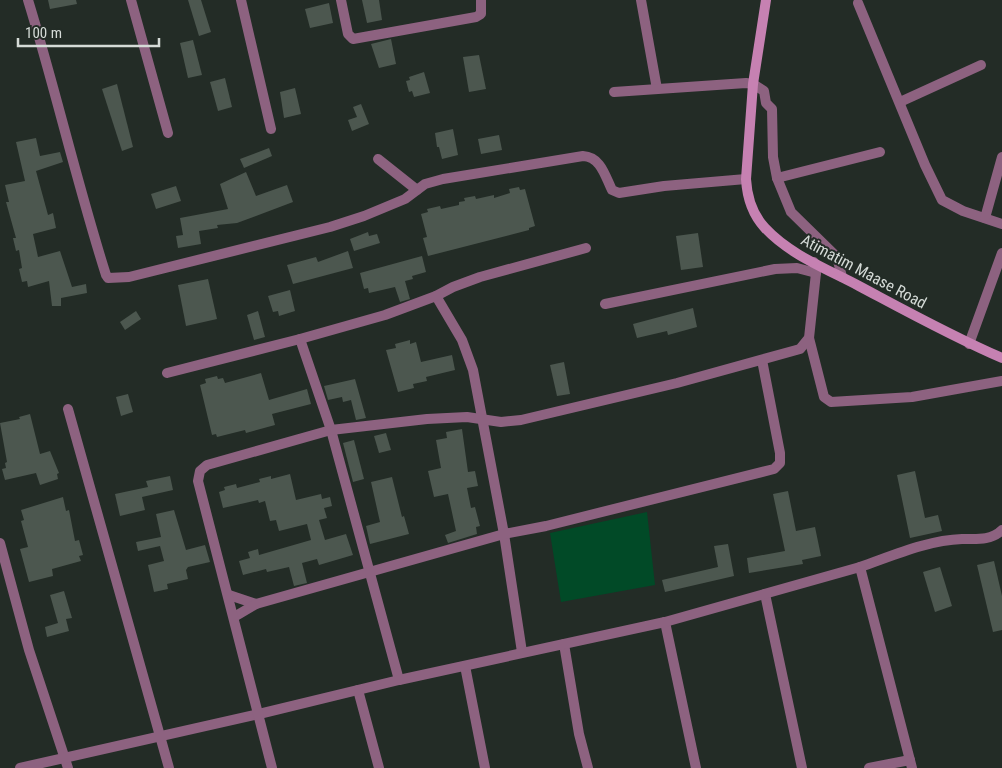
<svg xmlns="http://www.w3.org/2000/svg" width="1002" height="768" font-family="'Roboto Condensed',sans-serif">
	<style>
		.green { fill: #014a27 }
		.building { fill: #4c574f }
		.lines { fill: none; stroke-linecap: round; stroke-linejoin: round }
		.minor { stroke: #8d6280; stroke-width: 10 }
		.secondary { stroke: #c681b2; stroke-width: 10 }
		.labels { text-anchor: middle; stroke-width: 4; stroke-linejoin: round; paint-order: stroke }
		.street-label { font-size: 16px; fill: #d5dbd7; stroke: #232c26 }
	</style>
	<rect width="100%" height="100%" fill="#232c26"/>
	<!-- green -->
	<path class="green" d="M647 512 655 585 561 602 550 533Z"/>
	<!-- building -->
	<g class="building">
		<path d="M48 0H76L77 4 50 9Z"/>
		<path d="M188 0H201L211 32 199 36Z"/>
		<path d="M362 0H379L382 20 367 23Z"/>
		<path d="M329 3 333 23 310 28 305 9Z"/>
		<path d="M391 39 396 64 379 68 371 44Z"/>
		<path d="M193 40 202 75 188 78 180 43Z"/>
		<path d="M479 55 486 89 469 92 463 57Z"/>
		<path d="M424 72 430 93 414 97 412 91 409 92 406 81 410 80 409 77Z"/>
		<path d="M225 78 232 107 218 111 210 82Z"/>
		<path d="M117 84 133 147 122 151 102 89Z"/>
		<path d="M295 88 301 114 284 118 280 92Z"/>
		<path d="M361 104 369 124 352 131 348 120 357 117 353 107Z"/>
		<path d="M453 129 458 155 442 159 439 147H437L435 133Z"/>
		<path d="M499 135 502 150 481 154 478 139Z"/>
		<path d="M36 138 40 156 60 152 63 162 36 171 48 215 53 213 56 228 33 234 38 257 60 251 72 287 86 284 87 293 61 298V306H52L49 281 28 287 27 281 22 282 19 269 22 268 19 250 16 251 13 238H16L6 202H9L5 185 25 181 16 142Z"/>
		<path d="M269 148 272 156 244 168 240 159Z"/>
		<path d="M246 172 256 196 287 185 293 202 237 223 217 225 218 228 199 231 201 244 178 248 176 236 183 235 180 218 228 209 220 184Z"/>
		<path d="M176 186 181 201 156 209 151 194Z"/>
		<path d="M519 187 520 190 525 189 535 226 529 228V230L428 256 423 238 427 237 421 214 428 212 427 209 440 206 441 209 459 205V202L465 201 464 198 475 196 476 199 494 195V198L510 193 509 189Z"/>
		<path d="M368 232 369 236 377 234 380 243 354 251 350 239Z"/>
		<path d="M698 233 703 267 681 270 676 236Z"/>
		<path d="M348 251 353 268 293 284 287 265 316 257 318 262Z"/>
		<path d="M422 256 426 272 412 276 413 279 405 281 410 299 400 302 395 287 369 293 368 288 364 289 360 273Z"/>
		<path d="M208 279 217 319 186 326 178 285Z"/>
		<path d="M290 290 295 311 279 316 278 311 273 312 268 296Z"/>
		<path d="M693 308 697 327 668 335 667 331 637 338 633 324Z"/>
		<path d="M136 311 141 319 125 330 120 322Z"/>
		<path d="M258 311 265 337 254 340 247 315Z"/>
		<path d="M410 340V344L416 342 421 362 452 355 455 370 426 377 427 381 413 384 414 388 398 392 386 350 396 348 395 344Z"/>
		<path d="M564 362 570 394 557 396 550 365Z"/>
		<path d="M261 373 269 400 307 389 311 404 272 414 275 425 246 433 245 430 217 437 216 434 212 435 200 385 206 383 205 379 217 376 218 379 223 378 225 383Z"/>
		<path d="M355 379 366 418 356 420 351 400 343 402 342 397 328 400 324 386Z"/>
		<path d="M128 394 133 412 121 416 116 397Z"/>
		<path d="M30 414 40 454 50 451 59 473 57 474 58 479 40 485 36 473 5 480 2 469 6 468 5 463 7 462 0 423 20 419 19 417Z"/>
		<path d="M462 429 468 472 475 471 478 486 467 488 471 508 475 507 480 526 476 527 477 534 448 543 445 535 456 531 448 494 434 497 428 471 441 468 436 440 447 438 446 432Z"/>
		<path d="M386 433 391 450 379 453 374 436Z"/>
		<path d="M354 440 364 479 353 482 343 443Z"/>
		<path d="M915 471 925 518 938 515 942 531 910 538 897 475Z"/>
		<path d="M290 474 296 500 321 494 322 499 330 497 332 506 324 508 327 518 319 520 325 540 346 534 353 555 319 565 317 559 302 563 307 583 294 586 289 567 267 572 266 569 243 575 239 561 250 558 248 552 258 549 259 555 311 540 307 524 279 531 276 520 270 521 265 501 259 503 258 500 223 508 219 492 225 490 224 487 236 484 237 488 260 482 259 479 271 476V479Z"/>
		<path d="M170 476 173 490 142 497 145 510 120 516 115 494 148 487 146 481Z"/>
		<path d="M392 477 402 517 404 516 409 534 370 544 366 526 380 522 371 482Z"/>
		<path d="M788 491 796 531 815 527 821 556 802 560 803 564 749 573 747 558 785 551 773 494Z"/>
		<path d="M63 497 66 511 69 510 75 541 79 540 83 555 79 556 81 561 52 569 53 576 29 582 20 549 28 547 21 521 24 520 21 510Z"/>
		<path d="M174 510 186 550 205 545 210 562 188 567 186 570 188 579 167 584 168 589 154 592 148 565 164 561 160 546 138 551 136 542 161 537 156 514Z"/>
		<path d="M728 544 734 576 665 592 662 580 718 567 714 546Z"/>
		<path d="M994 561 1002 596V630L993 632 977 565Z"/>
		<path d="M940 567 952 606 935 612 923 572Z"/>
		<path d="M64 591 72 618 66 619 69 631 47 637 45 627 58 623 50 595Z"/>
	</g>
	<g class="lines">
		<!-- minor -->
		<g class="minor">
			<path d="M28 0C56 91 77 184 106 275L108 278 129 277 330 227 364 216 405 199 425 184 443 179 583 156C601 157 605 176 612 190L619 193 664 186 746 179"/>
			<path d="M131 0 168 133"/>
			<path d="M241 0 271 129"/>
			<path d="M341 0 348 34 353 39 476 17 481 14V0"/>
			<path d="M641 0 657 89"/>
			<path d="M858 3 925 165 942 200 963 211 1002 224"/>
			<path d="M614 92 746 83 753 84 764 91 766 103 772 109 773 157 777 178 791 212 837 257 842 277"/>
			<path d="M900 102 981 65"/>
			<path d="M378 159 417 190"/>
			<path d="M777 178 880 152"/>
			<path d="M985 218 1002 157"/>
			<path d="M436 296 462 340 473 370 504 534 522 652"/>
			<path d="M605 304 775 269 797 268 816 273"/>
			<path d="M809 338 824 397 831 402 912 397 1002 381"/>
			<path d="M300 339 331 430 399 680"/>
			<path d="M969 344 1002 253"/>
			<path d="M167 373 300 339 385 315 436 296 453 287 480 277 586 248"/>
			<path d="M68 409 169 768"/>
			<path d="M0 543 29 650 68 768"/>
			<path d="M860 567C892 556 928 540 962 539 976 539 991 541 1002 530"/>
			<path d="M765 594 802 768"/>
			<path d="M229 595 256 604"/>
			<path d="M234 617 256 604 504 534 546 526 774 469 780 463V453L762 360"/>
			<path d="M665 622 696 768"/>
			<path d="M564 644 579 734 588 768"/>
			<path d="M465 666 485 768"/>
			<path d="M358 690 379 768"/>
			<path d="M20 768 259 714 399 680 665 622 860 567 912 768"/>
			<path d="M272 768 198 481 200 471 207 465 331 430 427 419 467 417 501 422 521 420 677 383 800 349 809 338 816 273 814 262"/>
			<path d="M869 768 910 760"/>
		</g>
		<!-- secondary -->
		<path class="secondary" d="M766 0 753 84 746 179C747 197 752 214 765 228 790 255 827 269 859 286 906 311 953 337 1002 358"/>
	</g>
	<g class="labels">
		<!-- street labels -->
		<g class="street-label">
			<text transform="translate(864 271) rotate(28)" y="6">Atimatim Maase Road</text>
		</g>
	</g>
	<!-- scale -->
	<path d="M18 38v8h141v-8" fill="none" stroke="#d5dbd7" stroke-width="2.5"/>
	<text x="25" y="38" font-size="15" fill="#d5dbd7" stroke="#232c26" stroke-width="4" paint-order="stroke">100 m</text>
</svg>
